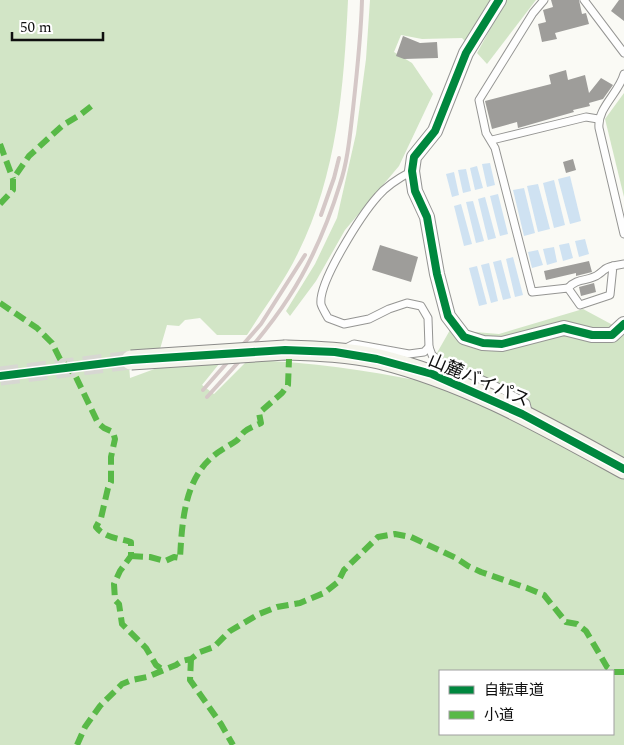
<svg xmlns="http://www.w3.org/2000/svg" width="624" height="745" font-family="Spectral,'Noto Sans JP',serif">
	<style>
		.forest { fill: #d2e5c6; fill-rule: evenodd }
		.water { fill: #cfe2f2 }
		.building { fill: #9e9d9a }
		.lines { fill: none; stroke-linecap: round; stroke-linejoin: round }
		.secondary-tunnel { stroke: #d7d7d2; stroke-width: 19; stroke-dasharray: 19 9; stroke-linecap: butt }
		.lane-casing { stroke: #959593; stroke-width: 9 }
		.street-casing { stroke: #959593; stroke-width: 16 }
		.secondary-casing { stroke: #8b8b89; stroke-width: 21 }
		.lane { stroke: #fefefe; stroke-width: 7 }
		.street { stroke: #fefefe; stroke-width: 14 }
		.secondary { stroke: #f4f4eb; stroke-width: 19 }
		.rail { stroke: #d5c8c7; stroke-width: 4 }
		.secondary-bridge-casing { stroke: #8b8b89; stroke-width: 21; stroke-linecap: butt }
		.secondary-bridge { stroke: #f4f4eb; stroke-width: 19 }
		.quiet { stroke: #58b947; stroke-width: 6; stroke-dasharray: 12 6; stroke-linecap: butt }
		.cycleway-casing { stroke: #fff; stroke-width: 11 }
		.cycleway { stroke: #00873e; stroke-width: 8 }
		.labels { text-anchor: middle; stroke-width: 5; stroke-linejoin: round; paint-order: stroke }
		.street-label { font-size: 18px; fill: #0f0f0f; stroke: #fff }
	</style>
	<rect width="100%" height="100%" fill="#fafaf5"/>
	<!-- forest -->
	<g class="forest">
		<path d="M0 0H348C344 86 337 175 298 253 284 282 264 308 247 335H217L200 318 185 320 179 326 167 325 160 349 128 351 130 378 160 367 219 364 202 385 214 394 248 360C306 361 364 370 421 381L450 330 499 334 583 309 624 331V745H0ZM440 671H613V734H440Z"/>
		<path d="M370 0H492L468 44 462 38 422 39 401 35 394 52 412 63 433 94 399 166 345 230 316 281 290 316 286 311 315 264 337 218 356 134 366 59Z"/>
		<path d="M506 0H536L487 64 477 53Z"/>
		<path d="M624 93V197L605 119Z"/>
	</g>
	<!-- water -->
	<g class="water">
		<path d="M490 163 495 185 487 187 482 164Z"/>
		<path d="M477 166 483 188 475 190 470 168Z"/>
		<path d="M466 169 471 191 463 193 458 170Z"/>
		<path d="M454 172 459 195 452 197 446 174Z"/>
		<path d="M570 176 581 221 570 224 558 179Z"/>
		<path d="M554 180 565 225 554 228 543 183Z"/>
		<path d="M538 184 550 229 538 232 527 186Z"/>
		<path d="M524 188 535 233 524 236 513 190Z"/>
		<path d="M498 194 508 234 500 236 490 196Z"/>
		<path d="M485 197 496 238 488 240 478 199Z"/>
		<path d="M473 201 484 241 476 243 466 202Z"/>
		<path d="M461 204 472 244 464 246 454 206Z"/>
		<path d="M585 239 589 254 579 257 575 241Z"/>
		<path d="M569 243 573 258 563 261 559 245Z"/>
		<path d="M554 247 557 262 547 265 543 249Z"/>
		<path d="M538 250 543 265 532 268 528 252Z"/>
		<path d="M513 257 523 295 515 297 506 259Z"/>
		<path d="M501 260 511 298 503 300 493 262Z"/>
		<path d="M489 263 498 301 491 303 481 265Z"/>
		<path d="M477 266 487 304 479 306 469 268Z"/>
	</g>
	<!-- building -->
	<g class="building">
		<path d="M551 0H579L582 14 586 13 589 24 555 33 557 39 542 42 538 24 546 22 543 10 553 7Z"/>
		<path d="M619 0H624V21L611 11Z"/>
		<path d="M403 36 420 43 437 42 438 58 404 59 396 56Z"/>
		<path d="M566 70 568 80 585 75 589 93 601 78 613 85 603 99 589 103 590 106 573 110 574 112 518 128 517 122 492 129 485 101 551 84 549 75Z"/>
		<path d="M573 159 576 170 566 173 563 162Z"/>
		<path d="M380 245 418 257 411 282 372 270Z"/>
		<path d="M589 261 592 272 576 276V273L546 280 544 271Z"/>
		<path d="M594 283 596 292 581 296 579 287Z"/>
	</g>
	<g class="lines">
		<!-- secondary-tunnel -->
		<path class="secondary-tunnel" d="M0 376 131 360"/>
		<defs>
			<g id="lane">
				<path d="M544 0 533 13 479 100 486 133 495 148 532 292 568 288 580 305 610 295 613 266 624 264"/>
				<path d="M584 0 624 53"/>
				<path d="M624 74C619 93 597 108 599 128L624 234"/>
				<path d="M492 140 586 117 598 119"/>
				<path d="M412 171C399 178 387 185 378 196 362 214 318 282 321 304 322 308 326 314 328 318L344 324 369 319 389 309 407 303 421 306 428 318 429 347 432 355 440 362 494 385 526 403 529 415"/>
				<path d="M568 288C578 277 589 282 599 274 606 269 604 268 613 266"/>
				<path d="M346 348 354 344 409 354 424 352 429 347"/>
			</g>
			<path id="street" d="M499 0 466 53 435 131 414 157 412 171 415 191 427 217 437 274 448 316 464 337 483 343 502 344 564 328 592 335H612L624 324"/>
			<path id="secondary" d="M285 350C316 351 349 352 379 359 468 381 544 425 624 469"/>
		</defs>
		<!-- lane casing -->
		<use href="#lane" class="lane-casing"/>
		<!-- street casing -->
		<use href="#street" class="street-casing"/>
		<!-- secondary casing -->
		<use href="#secondary" class="secondary-casing"/>
		<!-- lane -->
		<use href="#lane" class="lane"/>
		<!-- street -->
		<use href="#street" class="street"/>
		<!-- secondary -->
		<use href="#secondary" class="secondary"/>
		<!-- rail -->
		<g class="rail">
			<path d="M321 215 334 178 339 158"/>
			<path d="M203 390 261 324 305 255"/>
			<path d="M207 397C236 365 266 333 289 297 311 263 328 223 340 184 348 160 350 134 353 109 357 73 361 37 362 0"/>
		</g>
		<defs>
			<path id="secondary-bridge" d="M131 360 285 350"/>
		</defs>
		<!-- secondary-bridge casing -->
		<use href="#secondary-bridge" class="secondary-bridge-casing"/>
		<!-- secondary-bridge -->
		<use href="#secondary-bridge" class="secondary-bridge"/>
		<!-- quiet -->
		<g class="quiet">
			<path d="M0 144 13 179"/>
			<path d="M0 204 13 190V179L29 156 63 125 80 115 94 104"/>
			<path d="M0 303 37 328 52 343 60 359 75 375 98 423 104 428 113 432 115 439 111 457V482L108 488 101 518 96 527C105 538 118 538 131 542V556L120 571 114 584 115 600 119 604 122 624 146 648 156 665 163 670"/>
			<path d="M131 556 150 557 165 561 174 557 180 558C182 524 184 483 210 459 217 452 227 447 236 441 239 439 241 435 244 432 248 428 255 426 261 423L259 413 282 393 288 385 289 359"/>
			<path d="M191 659 190 680 221 724 233 745"/>
			<path d="M77 745 85 727 100 706 122 684 132 680 147 677 176 665 182 661 191 659 200 652 214 647 230 631 259 614 277 607 300 603 324 593 338 582 344 570 378 537 395 534 411 537 456 558 468 566 481 572 527 588 544 595 566 622 577 624 586 631 607 667 614 672H624"/>
		</g>
		<defs>
			<g id="cycleway">
				<path d="M499 0 466 53 435 131 414 157 412 171 415 191 427 217 437 274 448 316 464 337 483 343 502 344 564 328 592 335H612L624 324"/>
				<path d="M0 376 131 360 285 350 335 352 377 359 432 374 522 414 624 469"/>
			</g>
		</defs>
		<!-- cycleway casing -->
		<use href="#cycleway" class="cycleway-casing"/>
		<!-- cycleway -->
		<use href="#cycleway" class="cycleway"/>
	</g>
	<g class="labels">
		<!-- street labels -->
		<g class="street-label">
			<text transform="translate(479 380) rotate(23)" y="6">山麓バイパス</text>
		</g>
	</g>
	<!-- legend -->
	<rect x="439" y="670" width="175" height="65" fill="#ffffff" stroke="#9f9f9f"/>
	<rect x="449" y="686" width="25" height="8" fill="#00873e" stroke="#9f9f9f"/>
	<text x="484" y="695" font-size="15" fill="#0f0f0f">自転車道</text>
	<rect x="449" y="711" width="25" height="8" fill="#58b947" stroke="#9f9f9f"/>
	<text x="484" y="720" font-size="15" fill="#0f0f0f">小道</text>
	<!-- scale -->
	<path d="M12 32v8h91v-8" fill="none" stroke="#0f0f0f" stroke-width="2.5"/>
	<text x="20" y="32" font-size="15" fill="#0f0f0f" stroke="#ffffff" stroke-width="4" paint-order="stroke">50 m</text>
</svg>
